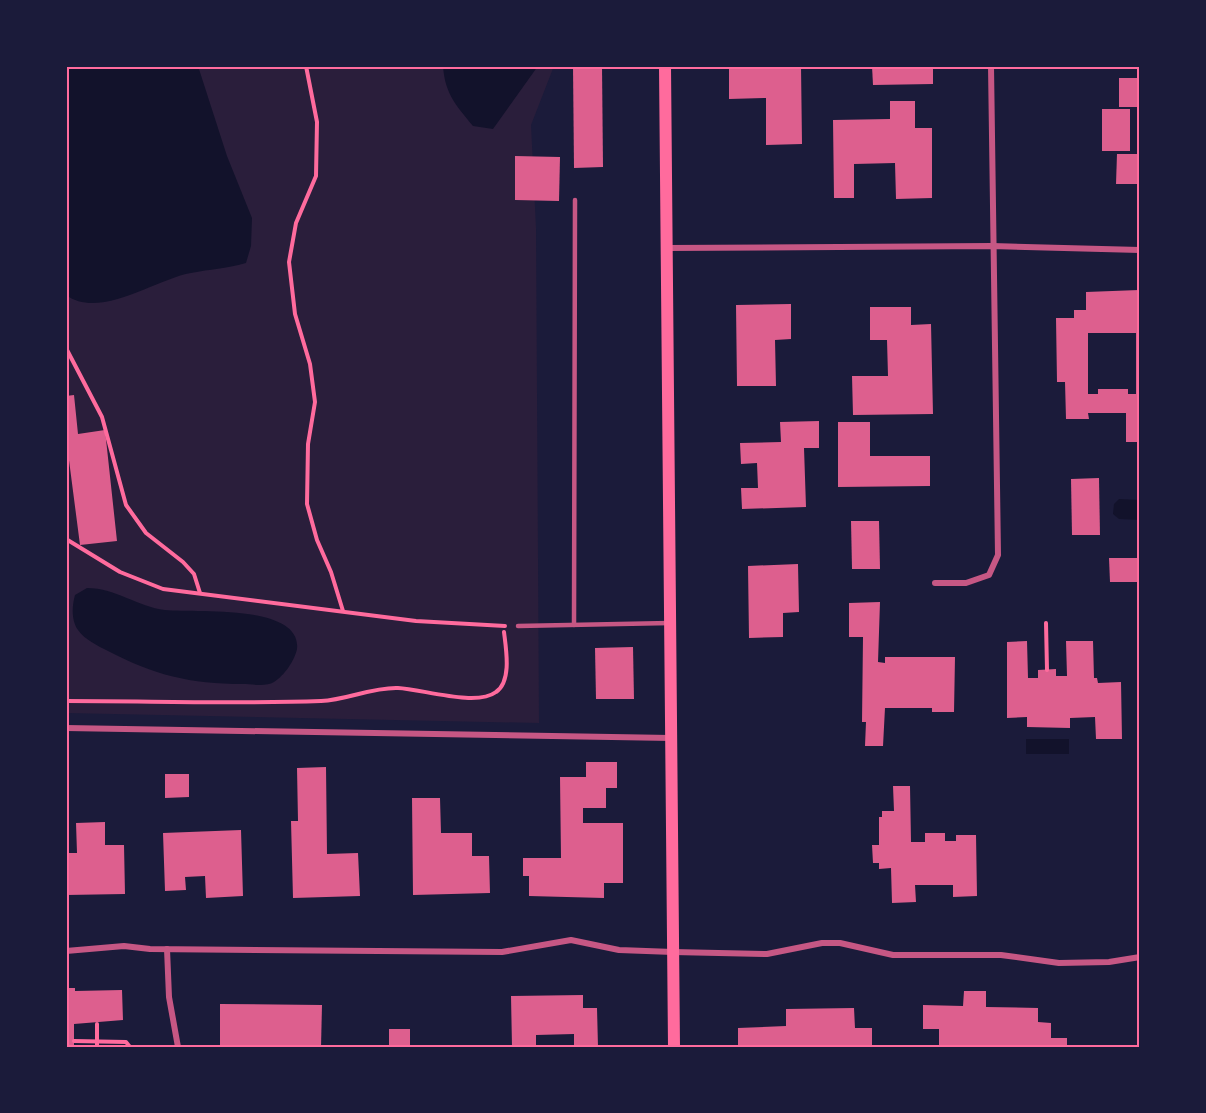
<svg xmlns="http://www.w3.org/2000/svg" width="1206" height="1113" font-family="Mulish,sans-serif">
	<style>
		.green { fill: #2a1e3b }
		.water { fill: #12122b }
		.building { fill: #dd5f8e; fill-rule: evenodd }
		.lines { fill: none; stroke-linecap: round; stroke-linejoin: round }
		.path { stroke: #ff6b9d; stroke-width: 4 }
		.service { stroke: #c65784; stroke-width: 4.5 }
		.minor { stroke: #c65784; stroke-width: 6 }
		.secondary { stroke: #ff6b9d; stroke-width: 12 }
		.neatline { fill: none; stroke: #ff6b9d; stroke-width: 2 }
	</style>
	<rect width="100%" height="100%" fill="#1b1b3a"/>
	<!-- green -->
	<path class="green" d="M66 66H554L531 125 536 228 539 723 66 713Z"/>
	<!-- water -->
	<g class="water">
		<path d="M66 66H198L227 156 252 218 251 246 246 263C225 269 211 269 191 273 156 279 100 320 66 295Z"/>
		<path d="M443 66H538L493 129 473 126C456 105 445 94 443 66Z"/>
		<path d="M1119 499 1140 500V520L1119 519 1113 514 1114 504Z"/>
		<path d="M87 588C116 588 138 607 165 610 193 613 302 603 297 649 295 660 284 676 274 682 266 687 252 684 243 684 190 684 154 675 108 651 98 646 84 639 78 630 71 620 72 606 75 595Z"/>
		<rect x="1026" y="739" width="43" height="15"/>
	</g>
	<!-- building -->
	<g class="building">
		<path d="M573 66H602L603 167 574 168Z"/>
		<path d="M729 66H801L802 144 766 145V98L729 99Z"/>
		<path d="M872 66H933V84L873 85Z"/>
		<rect x="1119" y="78" width="21" height="29"/>
		<path d="M890 101H915V128H932V198L896 199 895 163 854 164V198H834L833 120 890 119Z"/>
		<rect x="1102" y="109" width="28" height="42"/>
		<path d="M1117 154H1140V184H1116Z"/>
		<path d="M515 156 560 157 559 201 515 200Z"/>
		<path d="M1139 290 1140 442H1126V413H1088L1089 419H1066L1065 382H1057L1056 318H1074V310H1086V292ZM1088 333H1136V394H1128V389H1098V394H1088Z"/>
		<path d="M791 304V339L775 340 776 386H737L736 305Z"/>
		<path d="M870 307H911V325L931 324 933 414 853 415 852 376H888L887 340H870Z"/>
		<path d="M74 395 78 434 105 430 117 541 80 545 66 437V396Z"/>
		<path d="M819 421V448H804L806 507 742 509 741 488H758L757 463 741 464 740 443 781 442 780 422Z"/>
		<path d="M838 422H870V456H930V486L838 487Z"/>
		<path d="M1099 478 1100 535H1072L1071 479Z"/>
		<path d="M851 521H879L880 569H852Z"/>
		<path d="M1109 558H1140V582H1110Z"/>
		<path d="M798 564 799 612 783 613V637L749 638 748 566Z"/>
		<path d="M880 602 878 662 885 663V657H955L954 712H932V708H885L883 746H865L866 722H862L863 637H849V603Z"/>
		<path d="M1027 641 1028 678H1038V670L1056 669V676H1067L1066 641H1093L1094 678H1097L1098 683 1121 682 1122 739H1096L1095 717 1070 718V728L1027 727V717L1007 718V642Z"/>
		<path d="M633 647 634 699H596L595 648Z"/>
		<path d="M586 762H617V788H606V808H583V823H623V883H604V898L529 896V876H523V858H561L560 777H586Z"/>
		<path d="M326 767 327 854 358 853 360 896 293 898 291 821H298L297 768Z"/>
		<path d="M165 774H189V797L165 798Z"/>
		<path d="M893 786H910L911 842H925V833H945V841H956V835H976L977 896 953 897V885H915L916 902 892 903 891 868 879 869V863H873L872 845H879V817H882V811H894Z"/>
		<path d="M412 798H440L441 833H472V856H489L490 893 413 895Z"/>
		<path d="M105 822V845H124L125 894 66 895V853H77L76 823Z"/>
		<path d="M241 830 243 896 206 898 205 876 185 877 186 890 165 891 163 833Z"/>
		<path d="M66 988H75V991L122 990 123 1020 74 1024V1047H66Z"/>
		<path d="M964 991H986V1007L1038 1008V1022L1051 1023V1038H1067V1047H939V1029H923V1005L963 1006Z"/>
		<path d="M583 995V1008H597L598 1047H574V1034L536 1035V1047H512L511 996Z"/>
		<path d="M220 1004 322 1005 321 1047H220Z"/>
		<path d="M854 1008 855 1028H872V1047H738V1028L786 1026V1009Z"/>
		<rect x="389" y="1029" width="21" height="18"/>
	</g>
	<g class="lines">
		<!-- path -->
		<g class="path">
			<path d="M306 66 317 122 316 176 296 223 289 262 295 314 310 364 315 402 308 444 307 504 317 540 331 572 343 611"/>
			<path d="M66 348 102 417 126 505 146 533 183 562 194 574 200 593"/>
			<path d="M66 539 120 572 163 589 416 621 505 626"/>
			<path d="M1046 623 1047 670"/>
			<path d="M66 701C151 701 236 704 321 701 347 700 372 687 398 688 422 689 476 707 496 692 512 681 506 649 504 632"/>
			<path d="M74 1041 126 1042 130 1047"/>
			<path d="M97 1047V1024"/>
		</g>
		<!-- service -->
		<g class="service">
			<path d="M574 625 575 200"/>
			<path d="M518 626 670 623"/>
		</g>
		<!-- minor -->
		<g class="minor">
			<path d="M667 248 992 246 1140 250"/>
			<path d="M935 583H966L989 575 998 555 991 66"/>
			<path d="M66 728 671 738"/>
			<path d="M167 949 169 997 178 1047"/>
			<path d="M66 951 124 946 150 949 502 952 571 940 619 950 673 952 767 954 822 943H840L893 955H1001L1059 963 1109 962 1140 957"/>
		</g>
		<!-- secondary -->
		<path class="secondary" d="M665 66 674 1047"/>
	</g>
	<!-- border -->
	<rect width="1206" height="1113" fill="none" stroke="#1b1b3a" stroke-width="135"/>
	<rect x="68" y="68" width="1070" height="978" class="neatline"/>
</svg>
